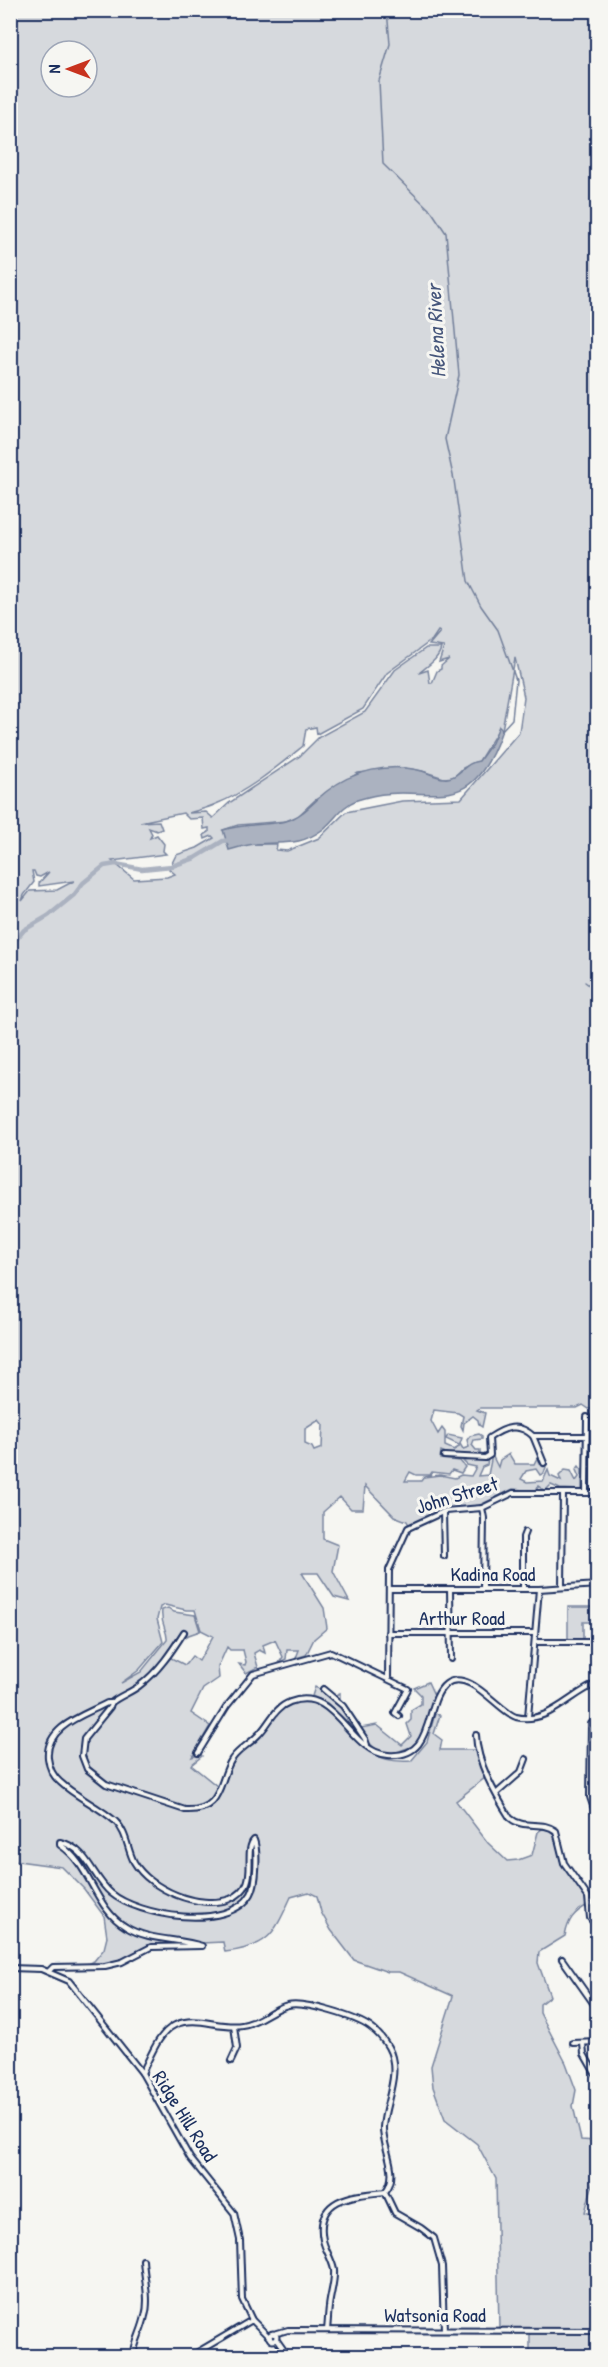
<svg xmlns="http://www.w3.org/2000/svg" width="608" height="2367" font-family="'Patrick Hand',sans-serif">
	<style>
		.green { fill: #d6d9dd; stroke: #78849e; stroke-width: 1.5; fill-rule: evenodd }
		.water { fill: #abb2c0; stroke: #717e99; stroke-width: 1.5 }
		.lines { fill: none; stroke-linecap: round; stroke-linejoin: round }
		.stream { stroke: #717e99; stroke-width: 1.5 }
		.river { stroke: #abb2c0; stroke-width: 4.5 }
		.minor-casing { stroke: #1b2f5e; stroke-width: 8 }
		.minor { stroke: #f6f6f2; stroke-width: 4 }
		.labels { text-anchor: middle; stroke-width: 6; stroke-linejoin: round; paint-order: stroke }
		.street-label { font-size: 20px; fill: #1b2f5e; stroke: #f6f6f2 }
		.water-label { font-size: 21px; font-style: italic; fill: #46567b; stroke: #f6f6f2 }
	</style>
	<rect width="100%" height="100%" fill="#f6f6f2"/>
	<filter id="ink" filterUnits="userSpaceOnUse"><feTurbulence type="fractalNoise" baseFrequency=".0167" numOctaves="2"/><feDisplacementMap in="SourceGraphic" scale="12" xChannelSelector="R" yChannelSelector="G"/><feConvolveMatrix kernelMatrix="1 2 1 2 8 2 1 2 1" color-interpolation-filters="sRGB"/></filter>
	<g filter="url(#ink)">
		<!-- green -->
		<g class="green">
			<path d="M10 11H597V1409H589L583 1405 577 1408H480L477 1410 485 1413 482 1427 479 1425 478 1420 473 1416 464 1423 463 1430 461 1426 463 1416 458 1413 434 1410 431 1421 438 1434 442 1428 445 1432V1446L454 1450 459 1447V1445L446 1439 448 1435 462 1438 460 1444 463 1449 469 1447 467 1440 470 1436 479 1434 482 1436V1439L474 1440 472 1445 476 1450H480V1455H451L441 1451 440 1459 460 1461 465 1467 461 1473 452 1470 449 1474 432 1472 430 1475H416L410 1472 405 1481H421L424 1477 440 1475 455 1478 461 1475 471 1476 476 1467 467 1465 463 1461 488 1459 487 1465 482 1467 478 1476 488 1475 492 1455 498 1467 500 1460 509 1454 515 1464H534L538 1456 540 1464 546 1467 544 1473 540 1475 536 1469 526 1471 521 1479 527 1482 543 1481 548 1470 550 1476 561 1481 559 1476 565 1470 571 1471 576 1481 579 1477 576 1470 579 1466 582 1470V1490L560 1489 551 1485 545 1491 538 1486 536 1491 513 1489 478 1506 446 1510 409 1525 407 1521 394 1516 365 1486 363 1509H351L340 1497 323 1512V1539L338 1545 333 1571 349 1601 334 1597 318 1573H302L324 1608 327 1628 314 1639 306 1655 296 1658 299 1650H287L286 1659 279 1663 283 1657 275 1640 263 1645 265 1653 259 1650 254 1653 258 1667 246 1673 239 1664 245 1665 246 1662 243 1650H230L227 1647 218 1667 219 1678 203 1689 191 1713 210 1726 192 1757 201 1754 202 1756 191 1765 222 1790 233 1760 283 1707C326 1685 342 1733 370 1752 382 1760 397 1762 411 1761L427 1742 435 1714 440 1715 434 1734 442 1740 440 1750H475L486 1777 456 1801 488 1843 507 1861 518 1860 532 1855 538 1832 545 1827 555 1835 560 1860 587 1897 588 1905C574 1912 568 1920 565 1936L539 1952 538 1963 550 1996 540 2004V2013L566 2063 576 2090 573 2106 581 2140 596 2141 597 2179H594L585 2212 597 2216V2356H530V2328H499L496 2179 477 2144 445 2119 433 2087 431 2066 453 1996 399 1972H388L354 1960 331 1930 321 1912 317 1896 309 1892 291 1897C274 1934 269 1947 225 1952L223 1942 158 1945 144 1949 117 1963 79 1967 94 1961 104 1949 107 1937 104 1916 84 1889 62 1867 11 1860ZM51 51H87V87H51ZM438 631 440 632 429 645 444 647 439 662 449 659 441 666V669L437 671 432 683H430L428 670 419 673C427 666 439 659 441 648H426L395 670 365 712 319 737 300 756 229 803 213 818 206 812 189 813C198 810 208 808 216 804 247 792 277 767 303 746L306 729 316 727 317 734 363 709 387 673 432 640ZM515 658 524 697 519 732 461 799 402 801 346 812 319 838 287 851 276 850 277 844H253L223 830 238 825 286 821 298 816 315 800 358 773 404 768 422 771 444 778 454 777 463 768 479 761 500 727 502 730ZM183 813 189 819 203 818 204 829 209 828V832L204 835 205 839 212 836 214 838 197 848 176 855 169 869 175 874 167 877 134 879 112 861 166 854 163 851 164 844 157 835 150 838 152 834 149 828 157 831 162 829 159 821 140 822ZM32 871H34L36 876 40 877 49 872 39 883V886L74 881 57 890 30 891 22 901 24 895 34 882ZM319 1420 323 1425 322 1448 314 1451 312 1447 305 1444V1429ZM165 1605 186 1610H195L201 1630 213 1636 199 1661 192 1656 185 1665 169 1657 183 1637 200 1631 195 1615 174 1612 168 1608 162 1610C160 1625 168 1630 167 1640L141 1672 121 1683 139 1670 163 1642 157 1619 160 1607Z"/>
			<path d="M596 1585 597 1622H583V1642H568V1607H595Z"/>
			<path d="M428 1682 434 1695 424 1733 416 1745 394 1753 378 1751 327 1703 312 1696 315 1687 333 1696 340 1693V1699L361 1728 377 1725 402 1745 411 1736 407 1724 411 1720V1710L421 1704V1695L414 1688Z"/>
		</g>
		<!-- water -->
		<path class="water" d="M499 726 502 730C468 830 426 776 357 800 341 806 335 820 322 830 299 847 282 841 256 844 247 844 238 848 229 850L223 830C245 823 266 826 286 821 302 817 314 801 327 791 352 771 390 762 422 771 429 773 436 778 444 778 458 780 464 762 479 761L492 743Z"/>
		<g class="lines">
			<!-- stream -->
			<g class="stream">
				<path d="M387 10 390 44 379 81 383 164 432 212 446 233 459 375 445 439 454 480 468 581 481 606 498 630 516 680 512 719 502 730"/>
				<path d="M585 982 598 992"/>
			</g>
			<!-- river -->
			<path class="river" d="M10 947 24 930 48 916 74 895 83 883 104 866 116 864 142 869 172 866 195 858 223 841 230 840"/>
			<defs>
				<g id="minor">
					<path d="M533 1436 544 1463"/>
					<path d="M444 1456 485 1458 490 1455 489 1438C505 1427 518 1422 533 1436H586"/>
					<path d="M586 1493 587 1417"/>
					<path d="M482 1508 484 1518 483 1589"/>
					<path d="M443 1512 444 1556"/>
					<path d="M562 1587 563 1494"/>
					<path d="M389 1589H539L598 1585"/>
					<path d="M450 1589 451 1659"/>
					<path d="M523 1589V1537L525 1532"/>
					<path d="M184 1632C172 1651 158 1672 139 1686 130 1693 119 1696 111 1703L110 1707 84 1739 82 1756 87 1769 106 1784 185 1810C224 1812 218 1780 232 1759 239 1749 251 1743 259 1734 270 1723 274 1708 290 1702 336 1685 348 1752 388 1755 437 1759 423 1702 446 1684 469 1667 499 1712 516 1717 548 1725 571 1693 598 1683"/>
					<path d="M388 1633H535"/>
					<path d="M535 1642H598"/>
					<path d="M388 1678 389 1570 408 1528 445 1511 482 1508 513 1493H598"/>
					<path d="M323 1689 343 1706 365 1739 367 1745"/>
					<path d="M598 1716 591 1724 590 1797 598 1821"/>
					<path d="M528 1717 539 1589"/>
					<path d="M476 1735C477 1763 495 1794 510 1818 524 1830 542 1820 556 1831L564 1863 588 1897 590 1918 598 1928"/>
					<path d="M198 1753 227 1706 253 1674 331 1652 408 1689 395 1713 399 1716"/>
					<path d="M497 1793 521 1772 526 1759"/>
					<path d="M562 1959 598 2010"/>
					<path d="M10 1968 41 1969 69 1981 142 2073 190 2158 234 2213 240 2240 242 2299 252 2320 270 2338"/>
					<path d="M49 1971 53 1967 105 1966 122 1962 151 1947 202 1946C179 1938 148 1941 126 1927 94 1908 91 1865 60 1845V1842C88 1848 92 1877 111 1893 138 1916 229 1932 251 1894 257 1884 258 1850 254 1840 242 1853 262 1886 230 1899 200 1910 150 1890 134 1862 127 1849 127 1832 115 1821 98 1806 76 1797 60 1782 53 1776 49 1767 48 1758 45 1726 85 1715 107 1703H111"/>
					<path d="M573 2043 598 2042"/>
					<path d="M583 2043 584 2054 596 2075"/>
					<path d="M231 2061 237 2048 234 2026"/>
					<path d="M142 2073C150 2058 158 2033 175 2025 197 2015 219 2029 242 2025 259 2023 271 2009 288 2005 304 2001 356 2017 370 2027 377 2032 384 2040 388 2047 402 2072 385 2101 383 2127 382 2148 401 2174 385 2192L395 2213 421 2228 434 2238 442 2266 444 2330"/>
					<path d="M598 2134V2140"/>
					<path d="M10 2327 14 2336 12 2356"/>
					<path d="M327 2330C328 2322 328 2314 329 2307 330 2295 335 2282 334 2270 332 2259 325 2250 323 2240 314 2197 355 2195 385 2192"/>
					<circle cx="273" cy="2337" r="3.5"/>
					<path d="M274 2334 288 2330 598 2331"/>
					<path d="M276 2339 288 2356"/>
					<path d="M133 2356C135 2341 142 2331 145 2316 150 2300 144 2277 143 2260"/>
					<path d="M191 2356 252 2320"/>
				</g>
			</defs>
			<!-- minor casing -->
			<use href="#minor" class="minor-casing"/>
			<!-- minor -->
			<use href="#minor" class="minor"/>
		</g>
	</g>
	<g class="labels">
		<!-- street labels -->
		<g class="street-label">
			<text transform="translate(457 1495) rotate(-17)" y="7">John Street</text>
			<text x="493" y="1581">Kadina Road</text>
			<text x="462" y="1625">Arthur Road</text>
			<text transform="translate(185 2116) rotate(58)" y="7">Ridge Hill Road</text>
			<text x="435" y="2322">Watsonia Road</text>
		</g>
		<!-- water labels -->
		<g class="water-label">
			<text transform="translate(436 331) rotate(-93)" y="7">Helena River</text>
		</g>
	</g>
	<!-- margin -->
	<rect width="608" height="2367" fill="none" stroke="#f6f6f2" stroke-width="36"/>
	<rect x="18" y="18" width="572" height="2331" fill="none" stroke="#1b2f5e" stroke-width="2" filter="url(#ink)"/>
	<!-- north arrow -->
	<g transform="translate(69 69) rotate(270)"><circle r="28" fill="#f6f6f2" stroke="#9ea6b7" stroke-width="1.5"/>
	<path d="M0-4.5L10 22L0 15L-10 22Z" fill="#c8321e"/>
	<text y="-9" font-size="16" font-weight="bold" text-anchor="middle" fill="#1b2f5e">N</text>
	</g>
</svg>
